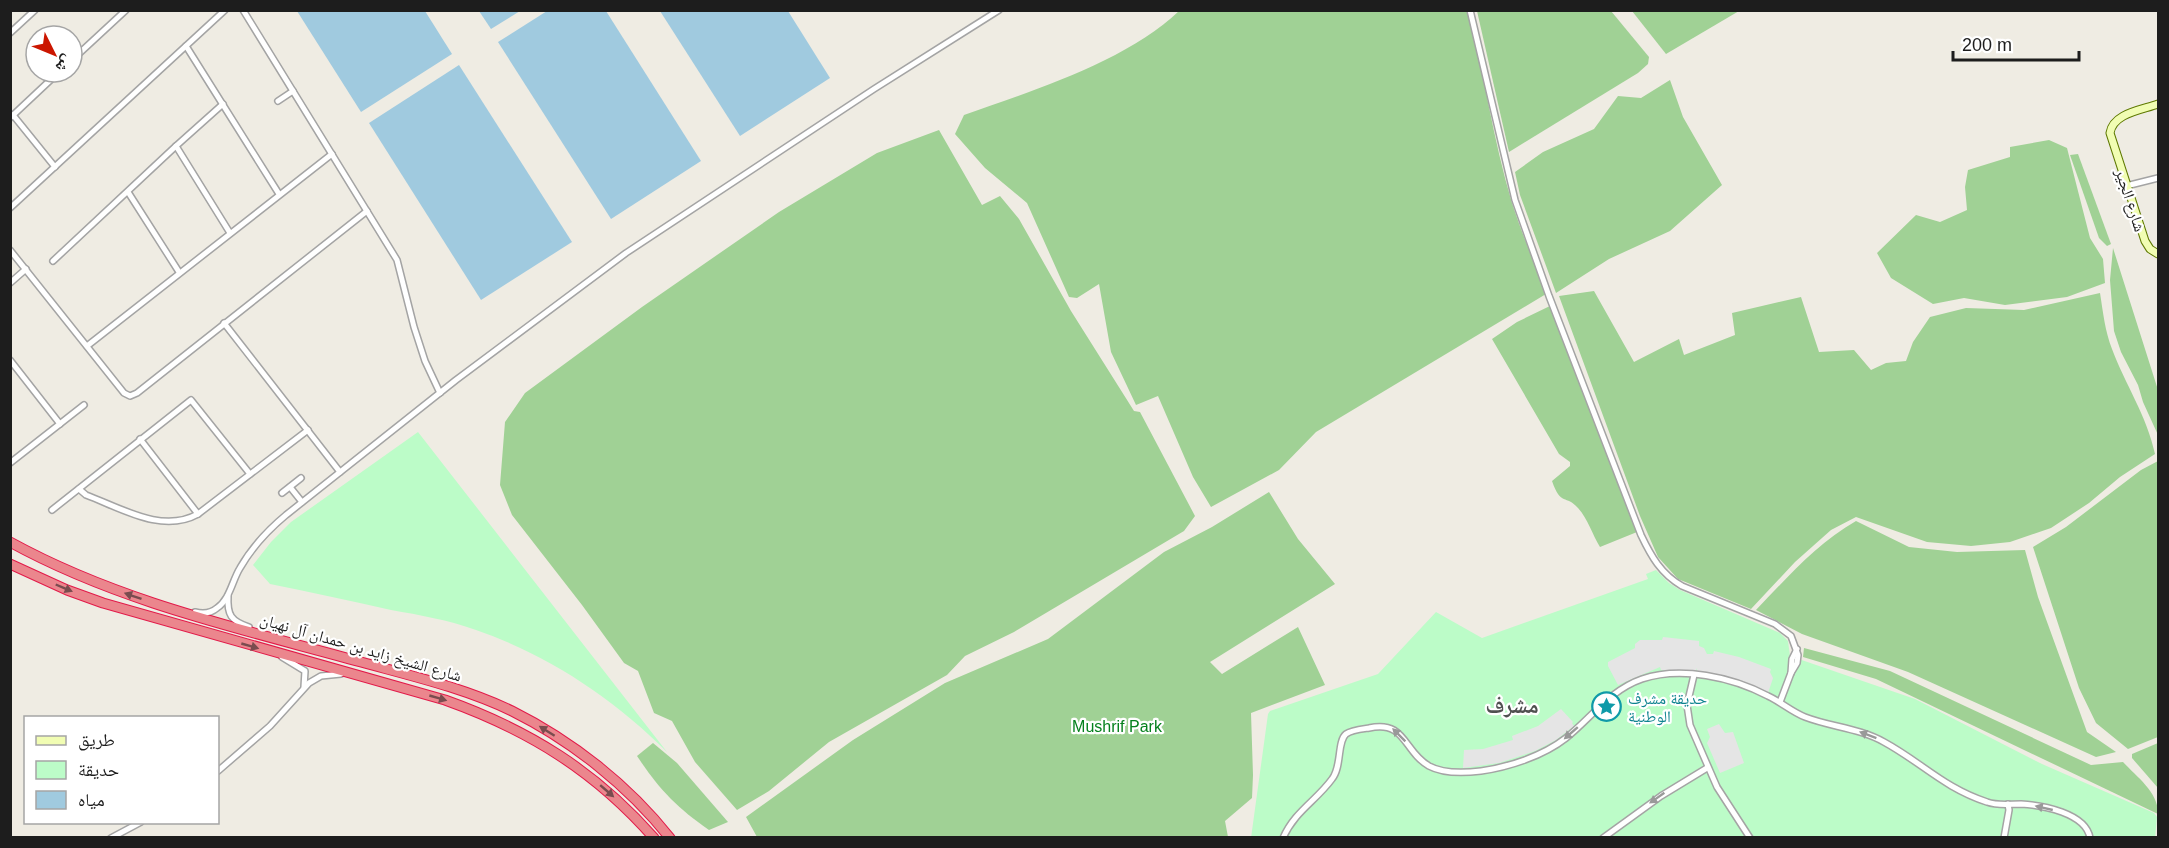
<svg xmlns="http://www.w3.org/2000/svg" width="2169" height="848" font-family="Arial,'Noto Naskh Arabic',sans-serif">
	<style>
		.forest { fill: #a0d195 }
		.park { fill: #bcfcc8 }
		.parking { fill: #e5e5e5 }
		.water { fill: #a0cadf }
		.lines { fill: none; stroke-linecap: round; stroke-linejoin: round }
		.street-casing { stroke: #a4a4a4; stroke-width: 8 }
		.secondary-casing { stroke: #5e7900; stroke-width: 9 }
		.highway-casing { stroke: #e21a49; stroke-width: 11 }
		.street { stroke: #fff; stroke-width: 5 }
		.secondary { stroke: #f1fdb3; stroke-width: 7 }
		.highway { stroke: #eb868d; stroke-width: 9 }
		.oneway { fill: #7a4c4f }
		.oneway2 { fill: #999 }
		.labels { text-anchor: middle; stroke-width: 4.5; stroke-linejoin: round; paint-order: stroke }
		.street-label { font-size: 16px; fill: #1d1d1d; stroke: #fff }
		.culture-label { font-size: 16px; fill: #0d838f; stroke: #fff; text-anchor: start }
		.park-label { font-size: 16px; fill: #05811d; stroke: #fff }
		.district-label { font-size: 22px; font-weight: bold; fill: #505050; stroke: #fff }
	</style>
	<rect width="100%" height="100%" fill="#efece3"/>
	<!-- forest -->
	<g class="forest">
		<path d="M1179 11H1469C1484 74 1493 140 1512 203 1522 234 1535 264 1546 294L1316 432 1279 470 1211 507 1193 477 1158 396 1136 405 1111 352 1099 284 1077 298 1069 297 1027 203 985 168 955 134 964 115C1032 91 1127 61 1179 11Z"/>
		<path d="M1477 11H1611L1649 57 1648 64 1638 73 1509 152Z"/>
		<path d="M1632 11H1739L1666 54Z"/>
		<path d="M1670 80 1683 117 1722 185 1670 231 1609 259 1556 293 1520 195 1515 172 1543 152 1594 129 1618 96 1641 98Z"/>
		<path d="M939 130 982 205 1000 196 1019 219 1071 311 1134 411 1140 412 1195 516 1184 531 1014 632 965 656 947 675 829 742 769 791 737 810 695 762 672 721 654 713 638 671 624 663 582 605 512 515 500 485 505 422 525 393 642 307 779 212 877 153Z"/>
		<path d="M2049 140 2067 148 2090 238 2103 259 2105 283 2067 297 2005 305 1964 298 1933 304 1891 278 1877 253 1916 215 1940 222 1967 210 1965 187 1968 170 2010 157V147Z"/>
		<path d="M2078 154 2111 244 2107 246 2099 238 2070 155Z"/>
		<path d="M2113 248 2158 390V403L2157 405 2158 435 2143 402 2138 385 2121 352 2114 331 2110 280Z"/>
		<path d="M1594 291 1634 362 1679 339 1684 355 1735 335 1732 313 1801 297 1819 352 1854 350 1871 370 1886 363 1906 361 1913 342 1930 317 1966 308 2024 310 2100 293C2103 312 2105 331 2112 349 2125 384 2147 416 2155 454L2120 477 2089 503 2051 528 2010 542 1971 546 1927 542 1856 517 1831 530 1795 562 1751 609 1678 579 1658 557 1640 516 1559 296Z"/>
		<path d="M1552 305 1637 532 1600 547C1592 534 1588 519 1578 508 1566 494 1561 507 1552 481L1570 466V462L1559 454 1492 339 1517 322Z"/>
		<path d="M2158 461V737L2128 749 2096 723 2079 688 2033 547 2066 527 2141 470Z"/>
		<path d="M1269 492 1298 539 1335 584 1210 662 1222 674 1298 627 1325 685 1251 713 1253 775 1252 798 1225 821 1228 837H757L746 817 853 740 945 683 1048 639 1164 552 1212 527Z"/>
		<path d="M1856 521 1909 547 1957 552 2025 550 2038 597 2087 732 2116 752 2096 757 1908 672 1802 634 1756 610C1787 578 1817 543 1856 521Z"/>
		<path d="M1804 648 1890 671 2091 765 2123 762C2137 777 2159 793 2158 814L1876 679 1803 657Z"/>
		<path d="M653 743 677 763 728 822 709 830C676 807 659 789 637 756Z"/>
		<path d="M2158 743V788L2132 758V754Z"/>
	</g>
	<!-- park -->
	<g class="park">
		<path d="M418 432 667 752C613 698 548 655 476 630 448 620 420 615 391 610 351 601 311 592 270 584L253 565 271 542 291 522Z"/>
		<path d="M1656 570 1669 583 1680 590 1780 633 1788 641 1790 656 1915 699 2042 764 2154 813 2157 817 2155 838H1251L1268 714 1270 711 1378 674 1436 612 1482 638 1648 579 1646 574Z"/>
	</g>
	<!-- parking -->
	<g class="parking">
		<path d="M1663 637 1699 641V646L1704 648 1707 654H1713L1714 651 1739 657 1771 669 1770 672 1773 678 1768 693 1748 685 1697 673V668L1696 671 1661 670 1660 667 1618 685 1608 666V662L1635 648V644L1640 640H1662Z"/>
		<path d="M1561 709 1573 722 1572 723 1574 726 1556 740 1535 751 1499 763 1463 768 1464 750 1483 749 1513 740 1512 736 1538 726Z"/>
		<path d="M1719 724 1725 733 1733 732 1744 763 1720 773 1707 743 1710 737 1707 729Z"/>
	</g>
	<!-- water -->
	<g class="water">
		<path d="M297 11H425L452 54 361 112Z"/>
		<path d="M479 11H520L491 29Z"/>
		<path d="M547 11H606L701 161 611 219 498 42Z"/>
		<path d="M660 11H788L830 78 740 136Z"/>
		<path d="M459 65 572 242 481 300 369 123Z"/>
	</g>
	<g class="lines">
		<defs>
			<g id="street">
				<path d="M243 10 397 260 414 327 425 361 440 393"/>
				<path d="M1470 10 1515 200 1549 296 1641 535C1651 556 1661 574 1682 586L1775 624 1791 636 1798 655 1797 663 1791 673 1780 702"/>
				<path d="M10 33 35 10"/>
				<path d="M186 46 279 194"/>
				<path d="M72 60 126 10"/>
				<path d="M278 101 293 91"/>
				<path d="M13 115 55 167"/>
				<path d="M10 118 59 72"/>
				<path d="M176 146 230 233"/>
				<path d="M2126 186 2158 178"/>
				<path d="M128 192 179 272"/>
				<path d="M10 208 225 10"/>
				<path d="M10 250 124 393 130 396 137 393 367 211"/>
				<path d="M53 261 176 146 223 104"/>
				<path d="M10 283 26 269"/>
				<path d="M224 323 340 472"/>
				<path d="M87 346 332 154"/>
				<path d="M10 360 60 424"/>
				<path d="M140 439 198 514"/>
				<path d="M10 463 84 405"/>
				<path d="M290 487 302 502"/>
				<path d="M79 489 86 495C121 508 162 534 198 514L308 430"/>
				<path d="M282 493 301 478"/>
				<path d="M52 510 191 400 250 474"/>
				<path d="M228 596C227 615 231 621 249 627"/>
				<path d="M195 612C203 614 210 614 217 608 230 599 232 581 240 568 252 547 268 530 286 515L456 380 626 253 874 89 999 10"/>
				<path d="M282 657 305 671 304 687"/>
				<path d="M1791 673 1792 659 1797 649"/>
				<path d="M1694 675 1687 705 1690 725 1717 787 1750 838"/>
				<path d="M218 771 270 726 309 683 321 676 341 674"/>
				<path d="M111 838 141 822"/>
				<path d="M1283 838C1295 811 1316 801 1332 779 1342 767 1337 741 1346 734 1351 730 1362 729 1369 728 1406 720 1403 751 1429 766 1444 774 1465 773 1481 771 1509 767 1543 756 1566 738 1591 718 1610 690 1642 679 1681 666 1732 677 1768 696 1781 702 1792 712 1805 717 1831 727 1859 728 1884 742 1921 762 1944 788 1987 802 1998 806 2010 804 2021 804 2042 805 2086 813 2090 838"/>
				<path d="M1603 838 1661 796 1707 768"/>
				<path d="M2004 838 2009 810 2008 804"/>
			</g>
			<path id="secondary" d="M2158 104C2142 110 2113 113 2110 133L2145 241 2150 249 2158 254"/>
			<g id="highway">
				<path d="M10 542C119 602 242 629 361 662 412 676 464 688 512 711 572 741 628 785 670 838"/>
				<path d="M10 564 67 590 103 603 445 700C529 730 595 771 654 838"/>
			</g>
		</defs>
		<!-- street casing -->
		<use href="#street" class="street-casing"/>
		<!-- secondary casing -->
		<use href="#secondary" class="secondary-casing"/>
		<!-- highway casing -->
		<use href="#highway" class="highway-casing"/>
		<!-- street -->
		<use href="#street" class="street"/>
		<!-- secondary -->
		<use href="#secondary" class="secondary"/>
		<!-- highway -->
		<use href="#highway" class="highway"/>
	</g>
	<!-- one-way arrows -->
	<defs><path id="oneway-solid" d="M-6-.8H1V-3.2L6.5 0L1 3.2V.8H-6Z" transform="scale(1.5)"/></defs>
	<g class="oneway">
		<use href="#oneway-solid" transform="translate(64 588) rotate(23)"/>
		<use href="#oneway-solid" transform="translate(133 596) rotate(-161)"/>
		<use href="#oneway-solid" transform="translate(250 646) rotate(16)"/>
		<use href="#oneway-solid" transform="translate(438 698) rotate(16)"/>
		<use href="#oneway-solid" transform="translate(547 731) rotate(-148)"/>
		<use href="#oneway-solid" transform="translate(607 791) rotate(41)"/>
	</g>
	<g class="oneway2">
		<use href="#oneway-solid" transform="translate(1571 733) rotate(139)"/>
		<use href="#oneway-solid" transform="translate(1399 735) rotate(-135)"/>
		<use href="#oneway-solid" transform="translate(1868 735) rotate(-159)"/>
		<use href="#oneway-solid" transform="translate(1657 798) rotate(145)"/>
		<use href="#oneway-solid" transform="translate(2044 808) rotate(-167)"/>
	</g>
	<!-- icons -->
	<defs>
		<symbol id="sight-ring" viewBox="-11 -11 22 22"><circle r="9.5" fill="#fff" stroke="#0f9aa8" stroke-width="1.5"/><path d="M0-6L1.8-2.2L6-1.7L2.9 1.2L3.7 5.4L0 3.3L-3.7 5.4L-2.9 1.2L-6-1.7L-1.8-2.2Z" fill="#0f9aa8"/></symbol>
	</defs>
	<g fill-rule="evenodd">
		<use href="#sight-ring" x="1590" y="690" width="33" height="33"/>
	</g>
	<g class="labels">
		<!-- street labels -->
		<g class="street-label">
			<text transform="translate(2131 200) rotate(72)" y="6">شارع الجير</text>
			<text transform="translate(361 647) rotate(16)" y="6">شارع الشيخ زايد بن حمدان آل نهيان</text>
		</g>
		<!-- culture labels -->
		<g class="culture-label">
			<text x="1628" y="704">حديقة مشرف<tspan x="1628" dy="18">الوطنية</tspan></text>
		</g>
		<!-- park labels -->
		<g class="park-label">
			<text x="1117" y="732">Mushrif Park</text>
		</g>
		<!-- district labels -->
		<g class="district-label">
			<text x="1512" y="713">مشرف</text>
		</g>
	</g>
	<!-- border -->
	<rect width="2169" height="848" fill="none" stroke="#1d1d1d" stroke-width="24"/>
	<!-- legend -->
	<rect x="24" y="716" width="195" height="108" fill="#ffffff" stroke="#a5a5a5" stroke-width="1.5"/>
	<rect x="36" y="736" width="30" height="9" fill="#f1fdb3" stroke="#a5a5a5" stroke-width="1.5"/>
	<text x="78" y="746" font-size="18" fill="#1d1d1d">طريق</text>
	<rect x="36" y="761" width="30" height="18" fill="#bcfcc8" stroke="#a5a5a5" stroke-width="1.5"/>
	<text x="78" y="776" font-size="18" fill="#1d1d1d">حديقة</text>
	<rect x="36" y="791" width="30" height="18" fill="#a0cadf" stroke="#a5a5a5" stroke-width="1.5"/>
	<text x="78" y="806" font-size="18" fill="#1d1d1d">مياه</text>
	<!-- north arrow -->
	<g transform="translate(54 54) rotate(133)"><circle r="28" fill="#ffffff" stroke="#a5a5a5" stroke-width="1.5"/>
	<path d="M0-4.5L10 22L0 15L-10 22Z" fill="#cb1600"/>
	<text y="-9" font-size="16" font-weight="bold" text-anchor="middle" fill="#1d1d1d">ش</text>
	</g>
	<!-- scale -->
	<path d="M1953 51v9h126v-9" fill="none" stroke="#1d1d1d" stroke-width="3"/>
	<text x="1962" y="51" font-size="18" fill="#1d1d1d" stroke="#ffffff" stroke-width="4.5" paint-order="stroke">200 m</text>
</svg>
